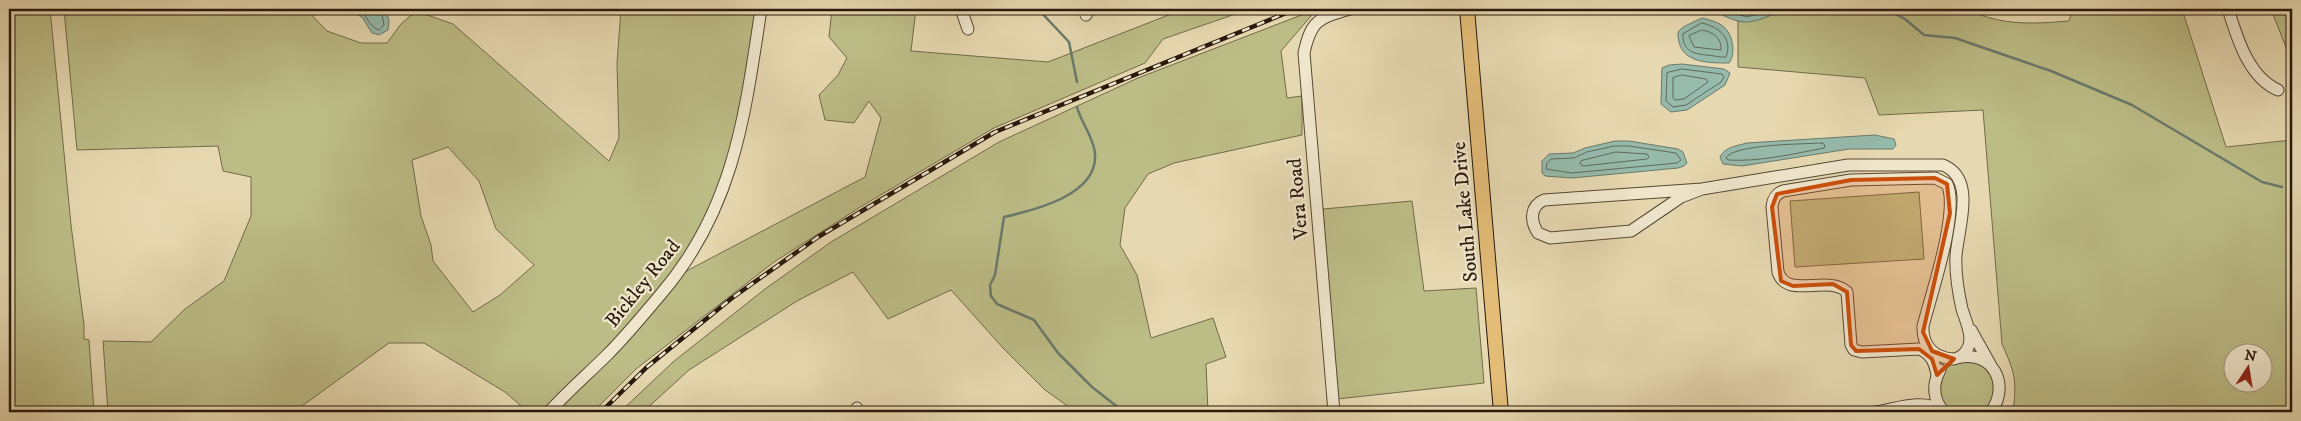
<svg xmlns="http://www.w3.org/2000/svg" width="2301" height="421" font-family="'IM FELL DW Pica',serif">
	<style>
		.green { fill: #bcbc86; stroke: #726a49; fill-rule: evenodd }
		.water { fill: #96baab; stroke: #6a796b }
		.lines { fill: none; stroke-linecap: round; stroke-linejoin: round }
		.shore { stroke: #60695c; stroke-width: 1 }
		.stream { stroke: #6a796b; stroke-width: 2.5 }
		.minor-casing { stroke: #584835; stroke-width: 13 }
		.major-casing { stroke: #29180c; stroke-width: 16 }
		.minor { stroke: #efe6cc; stroke-width: 11 }
		.major { stroke: #e3bc78; stroke-width: 14 }
		.rail-casing { stroke: #29180c; stroke-width: 4.5 }
		.rail { stroke: #efe6cc; stroke-width: 2.5; stroke-dasharray: 8; stroke-linecap: butt }
		.marked { fill: #cb4f0c; fill-opacity: 0.2; stroke: #cb4f0c; stroke-width: 4; stroke-linejoin: round }
		.labels { text-anchor: middle; stroke-width: 4.5; stroke-linejoin: round; paint-order: stroke }
		.street-label { font-size: 20px; fill: #29180c; stroke: #efe6cc }
	</style>
	<rect width="100%" height="100%" fill="#e6d8b0"/>
	<filter id="stains"><feTurbulence type="fractalNoise" baseFrequency=".004" numOctaves="4"/><feColorMatrix values="0 0 0 0 .2 0 0 0 0 .09 0 0 0 0 .02 0 0 0 .5 -.17"/></filter>
	<radialGradient id="worn" r=".72"><stop offset=".6" stop-color="#630" stop-opacity="0"/><stop offset="1" stop-color="#630" stop-opacity=".3"/></radialGradient>
	<!-- green -->
	<g class="green">
		<path d="M9 9H50L71 225 84 325V339L89 340 94 412H9Z"/>
		<path d="M64 9H306L327 31 361 43H387L401 24 416 11 453 24 609 161 619 138 617 63 621 9H755L746 106 733 163 677 276 865 177 881 118 869 101 854 123 825 120 819 95 838 75 847 58 829 37 832 9H916L911 51 1048 62 1184 9H1250L1163 39 1145 63 994 128 862 206 774 262 636 369 593 412H528L505 392 424 343H389L302 406 297 412H108L103 341 151 342 185 309 224 281 251 216V177L223 171 218 146 77 150ZM448 147 479 181 496 229 534 265 500 295 473 312 433 261 431 245 421 216 412 160Z"/>
		<path d="M1317 9 1281 51 1287 98 1302 96V135L1174 163 1148 174 1125 208 1120 245 1137 275 1151 338 1213 318 1226 357 1206 364 1208 412H1076L1045 390 1003 348 951 290 888 319 853 272 797 301 689 370 643 412H620L673 362 765 289 831 242 999 142 1138 78Z"/>
		<path d="M1843 9H1967C2001 26 2032 24 2069 21L2073 9H2182L2226 147 2292 140V412H2013C2017 380 2015 373 2002 344L1983 110 1879 115 1865 78 1738 67V21C1755 23 1768 13 1784 12 1802 10 1828 20 1843 9ZM2234 354H2264V384H2234Z"/>
		<path d="M2271 9H2292V63Z"/>
		<path d="M1919 192 1924 259 1795 267 1790 201Z"/>
		<path d="M1412 201 1424 291 1476 288 1484 383 1337 399 1323 209Z"/>
		<path d="M1975 360 1991 371 1997 388 1986 412H1949L1939 396 1941 376 1947 368 1955 362Z"/>
	</g>
	<!-- water -->
	<g class="water">
		<path d="M347 9H385L389 20 388 30 379 35 372 33 362 17Z"/>
		<path d="M1712 9H1843C1829 20 1803 11 1786 12 1772 13 1761 21 1748 22 1738 23 1720 15 1712 9Z"/>
		<path d="M1702 18C1710 20 1719 22 1725 28 1733 36 1736 54 1729 63 1706 63 1677 63 1678 32L1683 27Z"/>
		<path d="M1682 64 1724 69 1730 73 1725 85 1687 110 1671 112 1661 104 1662 68 1669 65Z"/>
		<path d="M1875 135 1894 139 1896 145 1893 149H1849L1742 166 1723 164 1720 157C1725 147 1736 146 1747 143Z"/>
		<path d="M1615 141H1629L1678 149 1683 152 1687 163 1684 166 1678 168 1572 178 1545 176 1542 173V161L1549 154 1573 153 1585 148Z"/>
	</g>
	<g class="lines">
		<!-- shore -->
		<g class="shore">
			<path d="M359 9C367 15 369 27 379 30L384 25 381 9"/>
			<path d="M1720 9 1747 17 1775 9"/>
			<path d="M1702 23C1719 27 1733 38 1726 57 1720 58 1713 55 1706 55 1693 54 1682 50 1683 34Z"/>
			<path d="M1702 30C1713 32 1722 38 1721 50L1694 47 1689 36Z"/>
			<path d="M1682 69 1722 74 1724 77 1721 82 1686 105 1673 107 1666 101 1667 73Z"/>
			<path d="M1682 75 1706 79 1708 82 1684 99 1675 100 1673 98V78Z"/>
			<path d="M1822 143 1825 145 1824 148C1793 154 1759 162 1728 160L1726 158C1733 144 1805 144 1822 143Z"/>
			<path d="M1615 146H1629L1676 153 1681 160 1677 163 1572 173 1546 169 1547 163 1551 159 1574 158 1587 152Z"/>
			<path d="M1616 152 1647 154 1649 157 1647 159 1583 166 1580 164 1581 161Z"/>
		</g>
		<!-- stream -->
		<g class="stream">
			<path d="M1038 9 1069 42 1077 82"/>
			<path d="M1886 9 1905 19 1924 35 1955 38 2051 71 2132 105 2262 182 2282 187"/>
			<path d="M1077 107C1081 123 1094 137 1095 154 1098 195 1035 210 1004 217L995 275 990 285 991 296 997 304 1034 320 1058 353 1092 387 1124 412"/>
		</g>
		<defs>
			<g id="minor">
				<path d="M961 9 968 29"/>
				<path d="M2228 9C2237 37 2248 77 2278 90"/>
				<path d="M1086 15 1089 9"/>
				<path d="M1702 189 1681 197 1631 231 1550 238 1538 233C1530 221 1530 206 1544 200L1702 189 1848 165H1943C1977 179 1958 228 1956 256 1955 274 1958 291 1962 309 1967 325 1978 345 1960 357"/>
				<path d="M1971 330 1990 364"/>
				<path d="M1957 358C1992 349 2011 384 1991 412"/>
				<path d="M1940 370C1932 384 1933 400 1944 412"/>
				<path d="M1937 375C1935 363 1931 353 1919 349L1862 352 1854 350 1851 345 1847 292C1828 274 1787 300 1778 272L1772 207C1773 198 1776 194 1783 191L1851 180 1935 178 1947 184C1960 210 1931 295 1923 326 1922 346 1934 358 1954 359"/>
				<path d="M857 408 858 412"/>
				<path d="M549 412C568 391 588 374 608 354 627 335 644 314 661 294 734 209 745 115 761 9"/>
				<path d="M1334 412 1304 53C1311 20 1319 18 1350 9"/>
				<path d="M1876 412C1899 408 1921 399 1942 410"/>
			</g>
			<path id="major" d="M1467 9 1501 412"/>
		</defs>
		<!-- minor casing -->
		<use href="#minor" class="minor-casing"/>
		<!-- major casing -->
		<use href="#major" class="major-casing"/>
		<!-- minor -->
		<use href="#minor" class="minor"/>
		<!-- major -->
		<use href="#major" class="major"/>
		<defs>
			<path id="rail" d="M601 412 647 367 732 298 818 237 995 132 1296 9"/>
		</defs>
		<!-- rail casing -->
		<use href="#rail" class="rail-casing"/>
		<!-- rail -->
		<use href="#rail" class="rail"/>
	</g>
	<!-- marked area -->
	<path class="marked" d="M1935 178 1947 184 1950 213 1923 332 1932 351 1954 359 1937 375 1932 359 1919 349 1856 351 1851 345 1847 292 1833 284 1793 286 1781 281 1772 207 1777 194 1851 180Z"/>
	<g class="labels">
		<!-- street labels -->
		<g class="street-label">
			<text transform="translate(1297 199) rotate(-95)" y="7">Vera Road</text>
			<text transform="translate(1464 212) rotate(-95)" y="7">South Lake Drive</text>
			<text transform="translate(642 283) rotate(-51)" y="7">Bickley Road</text>
		</g>
	</g>
	<!-- margin -->
	<rect width="2301" height="421" fill="none" stroke="#e6d8b0" stroke-width="30"/>
	<rect x="10" y="10" width="2281" height="401" fill="none" stroke="#29180c" stroke-width="2.5"/>
	<rect x="15" y="15" width="2271" height="391" fill="none" stroke="#29180c"/>
	<!-- north arrow -->
	<g transform="translate(2248 368) rotate(12)"><circle r="24" fill="#efe6cc" stroke="#a0947f"/>
	<path d="M0-4L9 19L0 12L-9 19Z" fill="#8f2418"/>
	<text y="-8" font-size="14" font-weight="bold" text-anchor="middle" fill="#29180c">N</text>
	</g>
	<rect width="100%" height="100%" filter="url(#stains)"/>
	<rect width="100%" height="100%" fill="url(#worn)"/>
</svg>
